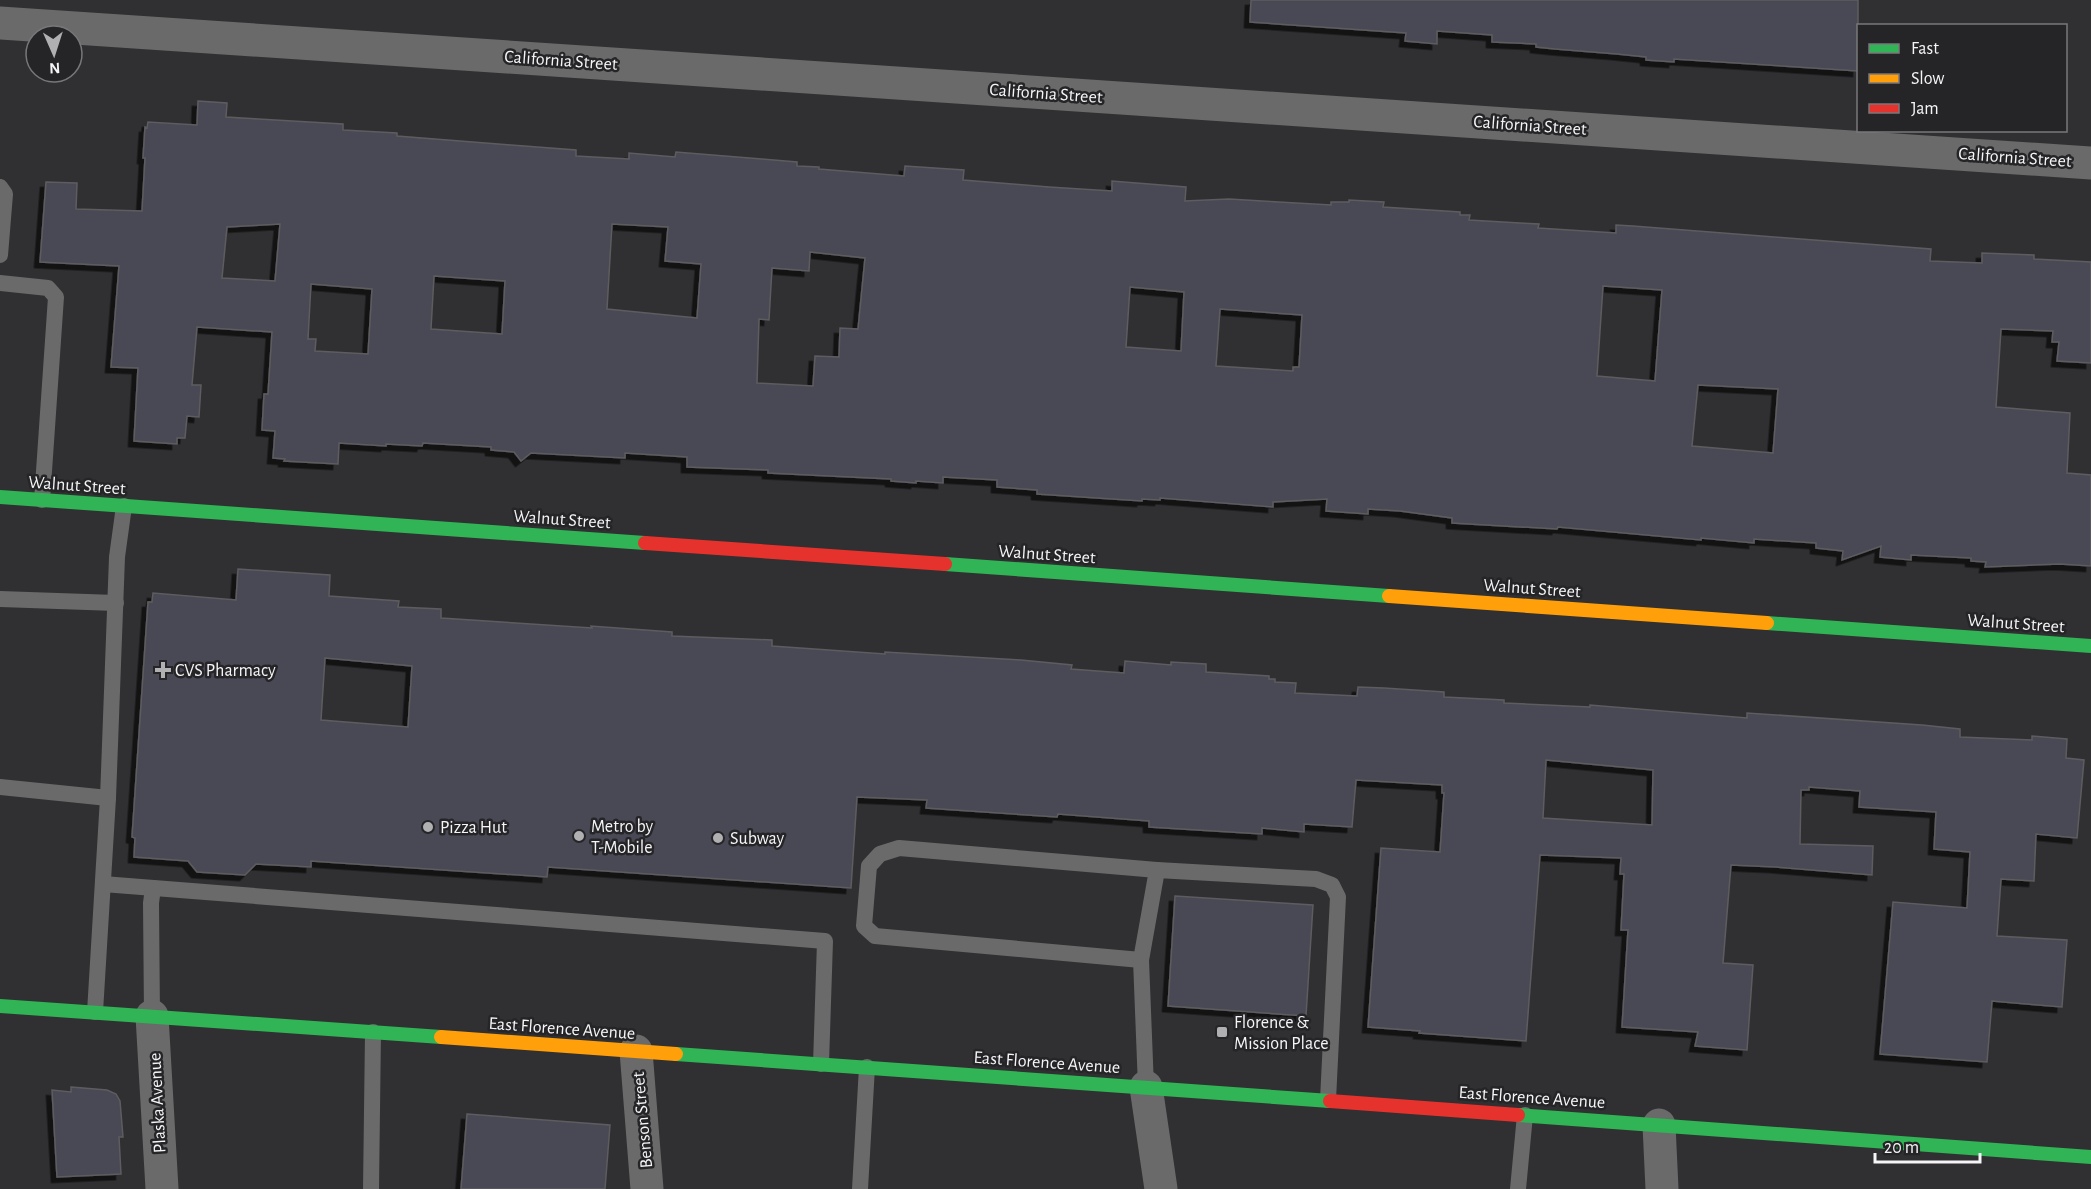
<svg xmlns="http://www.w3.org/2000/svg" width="2091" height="1189" font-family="'Alegreya Sans',sans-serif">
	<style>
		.building { fill: #4a4855; stroke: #5d5d5f; stroke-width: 1.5; fill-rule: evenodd; filter: url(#shadow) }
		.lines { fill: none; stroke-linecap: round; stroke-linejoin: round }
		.lane { stroke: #6a6a6a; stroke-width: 16 }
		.street { stroke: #6a6a6a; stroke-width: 33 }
		.fast { stroke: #30b455; stroke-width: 14 }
		.slow { stroke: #ff9f0a; stroke-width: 14 }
		.jam { stroke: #e5322d; stroke-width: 14 }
		.poi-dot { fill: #b0afb2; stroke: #252528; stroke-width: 2 }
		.labels { text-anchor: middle; stroke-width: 5; stroke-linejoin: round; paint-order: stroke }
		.street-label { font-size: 18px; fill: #f5f4f7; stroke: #252528 }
		.poi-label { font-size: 18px; fill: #f5f4f7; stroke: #252528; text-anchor: start }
	</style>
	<defs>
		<filter id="shadow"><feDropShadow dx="-5.5" dy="5.5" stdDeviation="0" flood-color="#0009"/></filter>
	</defs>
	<rect width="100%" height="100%" fill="#302f31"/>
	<!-- building -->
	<g class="building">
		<path d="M1251 0H1858V71L1674 59V62L1646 60V57L1617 54 1555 49 1536 47V44L1492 42V35L1437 31V44L1405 41 1406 33 1250 22Z"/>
		<path d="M198 101 227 103 226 117 343 124V130L397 133V136L576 150V156L629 159V153L675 157 676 152 797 162V166L819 167V169L904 176 905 166 964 170 963 180 1049 187 1112 191V181L1186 187 1185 201 1229 199 1331 205V202H1349V200L1384 202 1383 207 1460 212V215H1470L1469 220 1539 224 1538 228 1616 233V225L1633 226 1931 249 1930 261 1982 263V253L2034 255V259L2091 262V363L2057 361 2059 342H2052L2053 331 2001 329 1996 407 2070 413 2067 473 2091 475V566L2060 564 1985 567 1986 562 1971 561V558L1911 555V560L1880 557 1881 546 1842 560 1843 551 1816 548V543L1754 539V543L1701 538V540L1558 527 1557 529 1452 523V518L1400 511 1368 509V514L1326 511 1327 499 1273 502V507L1160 498V500L1142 499V501L1037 494V490L997 487V480L943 477V483L916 481V483L891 481V479L768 473V470L687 467V457L625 453V458L531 453 521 461 514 452 491 450V447L423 443 422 446 386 444V446L339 443 338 464 284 461 285 459 273 458 275 431 262 430 264 394H268L272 332 197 327 192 385H201L199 417 187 416 185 438H177V444L134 441 138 368 111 367 119 266 40 262 46 182 77 183 76 209 142 211 145 158H143L145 127 147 128 148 122 197 125ZM280 224 275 281 222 278 227 227ZM612 224 668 227 665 261 701 264 697 318 607 309ZM810 252 865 258 858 329 840 328 839 357 815 356 813 386 757 383 759 319 769 320 772 268 809 271ZM434 276 505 281 502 334 431 329ZM311 284 372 289 368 354 315 351 316 339H308ZM1603 286 1662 290 1655 381 1597 376ZM1130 287 1184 292 1181 351 1126 347ZM1220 309 1302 315 1299 367H1293V371L1216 366ZM1698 385 1778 389 1773 453 1692 446Z"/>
		<path d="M238 569 330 575 329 596 399 601 398 607 441 609V618L592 628 591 626 672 632V636L772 640V646L885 654V652L1021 660 1072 665 1071 669 1124 673 1125 661 1171 665V662L1206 664V672L1269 676V679H1275V682L1296 683 1295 693 1357 696 1358 687 1384 688 1444 692V697L1504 700V703L1590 707V705L1747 718V713L1922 725 1960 729V737L2032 740V736L2067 739 2066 758 2084 760 2077 838 2036 834 2034 881 2001 879 1997 936 2067 940 2062 1007 1992 1001 1987 1062 1880 1054 1893 902 1967 908 1970 852 1934 849 1936 812 1859 807 1860 791 1809 787V790H1801L1800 844 1873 846 1872 875 1776 867 1731 865 1723 963 1753 965 1747 1050 1695 1046 1698 1032 1622 1027 1628 930H1621L1624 874H1620L1621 858 1540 855 1526 1041 1419 1033 1420 1031 1368 1027 1381 848 1440 852 1444 793H1442V785L1356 780 1352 827 1304 824V832L1262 828V834L1149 827V821L1058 814 1057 817 926 808 927 800 857 797 851 888 548 867 547 877 311 861V867L256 864 245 875 197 872 188 861 134 857 135 838 132 837 148 602H152L153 593 236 600ZM325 658 412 666 408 727 321 720ZM1546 760 1653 770 1652 825 1543 818Z"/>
		<path d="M1175 896 1313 905 1306 1016 1168 1006Z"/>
		<path d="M71 1087 107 1090 116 1094 120 1101 123 1137H119L121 1174 57 1177 52 1090 71 1092Z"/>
		<path d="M467 1114 610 1125 605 1189H461Z"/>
	</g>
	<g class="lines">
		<!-- lane -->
		<g class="lane">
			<path d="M0 187 5 194 0 255"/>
			<path d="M0 283 48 288 56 297 42 500"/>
			<path d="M0 599 116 603"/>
			<path d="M0 787 108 798"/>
			<path d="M103 884 825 941 821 1064"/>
			<path d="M1141 960 875 936 864 926 869 866 880 854 899 848 1157 870"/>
			<path d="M95 1012 108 798 117 557 124 506"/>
			<path d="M152 1016 151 903 153 888"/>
			<path d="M1146 1087 1141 960 1157 870 1316 879 1332 885 1338 897 1328 1100"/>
			<path d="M371 1189 373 1032"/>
			<path d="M860 1189 867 1067"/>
			<path d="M1518 1189 1525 1115"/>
		</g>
		<!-- street -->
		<g class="street">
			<path d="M0 23 2091 163"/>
			<path d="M152 1016 162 1189"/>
			<path d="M636 1051 647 1189"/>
			<path d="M1146 1087 1161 1189"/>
			<path d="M1659 1125 1662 1189"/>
		</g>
		<!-- fast -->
		<g class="fast">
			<path d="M0 497 645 543"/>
			<path d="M945 564 1389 596"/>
			<path d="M1767 623 2091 646"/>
			<path d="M0 1006 441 1037"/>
			<path d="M676 1054 1330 1101"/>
			<path d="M1518 1115 2091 1157"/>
		</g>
		<!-- slow -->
		<g class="slow">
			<path d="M1389 596 1767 623"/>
			<path d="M441 1037 676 1054"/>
		</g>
		<!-- jam -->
		<g class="jam">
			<path d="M645 543 945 564"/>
			<path d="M1330 1101 1518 1115"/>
		</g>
	</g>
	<!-- markers -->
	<g class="poi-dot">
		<path d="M160 661h6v6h6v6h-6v6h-6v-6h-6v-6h6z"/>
		<circle cx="428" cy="827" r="6"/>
		<circle cx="579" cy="836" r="6"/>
		<circle cx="718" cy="838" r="6"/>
		<rect x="1216" y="1026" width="12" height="12" rx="3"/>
	</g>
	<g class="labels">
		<!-- street labels -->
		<g class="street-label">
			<text transform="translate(561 60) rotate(4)" y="6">California Street</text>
			<text transform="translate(1046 93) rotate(4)" y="6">California Street</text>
			<text transform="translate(1530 125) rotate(4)" y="6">California Street</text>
			<text transform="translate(2015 157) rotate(4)" y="6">California Street</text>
			<text transform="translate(77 485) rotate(4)" y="6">Walnut Street</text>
			<text transform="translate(562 519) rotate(4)" y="6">Walnut Street</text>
			<text transform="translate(1047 554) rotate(4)" y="6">Walnut Street</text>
			<text transform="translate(1532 588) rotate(4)" y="6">Walnut Street</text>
			<text transform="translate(2016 623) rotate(4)" y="6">Walnut Street</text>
			<text transform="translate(562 1028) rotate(4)" y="6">East Florence Avenue</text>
			<text transform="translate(1047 1062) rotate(4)" y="6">East Florence Avenue</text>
			<text transform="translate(1532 1097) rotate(4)" y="6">East Florence Avenue</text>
			<text transform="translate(157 1103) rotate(-93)" y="6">Plaska Avenue</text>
			<text transform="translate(642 1120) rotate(-95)" y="6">Benson Street</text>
		</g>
		<!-- poi labels -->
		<g class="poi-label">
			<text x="175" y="676">CVS Pharmacy</text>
			<text x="591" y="832">Metro by<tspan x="591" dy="21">T-Mobile</tspan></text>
			<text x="440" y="833">Pizza Hut</text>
			<text x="730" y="844">Subway</text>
			<text x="1234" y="1028">Florence &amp;<tspan x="1234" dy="21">Mission Place</tspan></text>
		</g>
	</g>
	<!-- legend -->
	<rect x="1857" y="24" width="210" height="108" fill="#252528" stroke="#78787b" stroke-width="1.5"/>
	<rect x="1869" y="44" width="30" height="9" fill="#30b455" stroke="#78787b" stroke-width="1.5"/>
	<text x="1911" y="54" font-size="18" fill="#f5f4f7">Fast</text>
	<rect x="1869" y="74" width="30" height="9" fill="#ff9f0a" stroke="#78787b" stroke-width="1.5"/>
	<text x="1911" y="84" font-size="18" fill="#f5f4f7">Slow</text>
	<rect x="1869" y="104" width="30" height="9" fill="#e5322d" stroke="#78787b" stroke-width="1.5"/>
	<text x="1911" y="114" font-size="18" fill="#f5f4f7">Jam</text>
	<!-- north arrow -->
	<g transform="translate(54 54) rotate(177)"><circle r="28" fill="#252528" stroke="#78787b" stroke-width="1.5"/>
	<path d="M0-4.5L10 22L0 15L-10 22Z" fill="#b0afb2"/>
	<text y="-9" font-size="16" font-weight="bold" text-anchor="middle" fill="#f5f4f7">N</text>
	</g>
	<!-- scale -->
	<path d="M1875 1153v9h105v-9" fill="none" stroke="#f5f4f7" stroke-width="3"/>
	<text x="1884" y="1153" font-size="18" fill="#f5f4f7" stroke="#252528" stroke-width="4.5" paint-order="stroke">20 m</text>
</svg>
